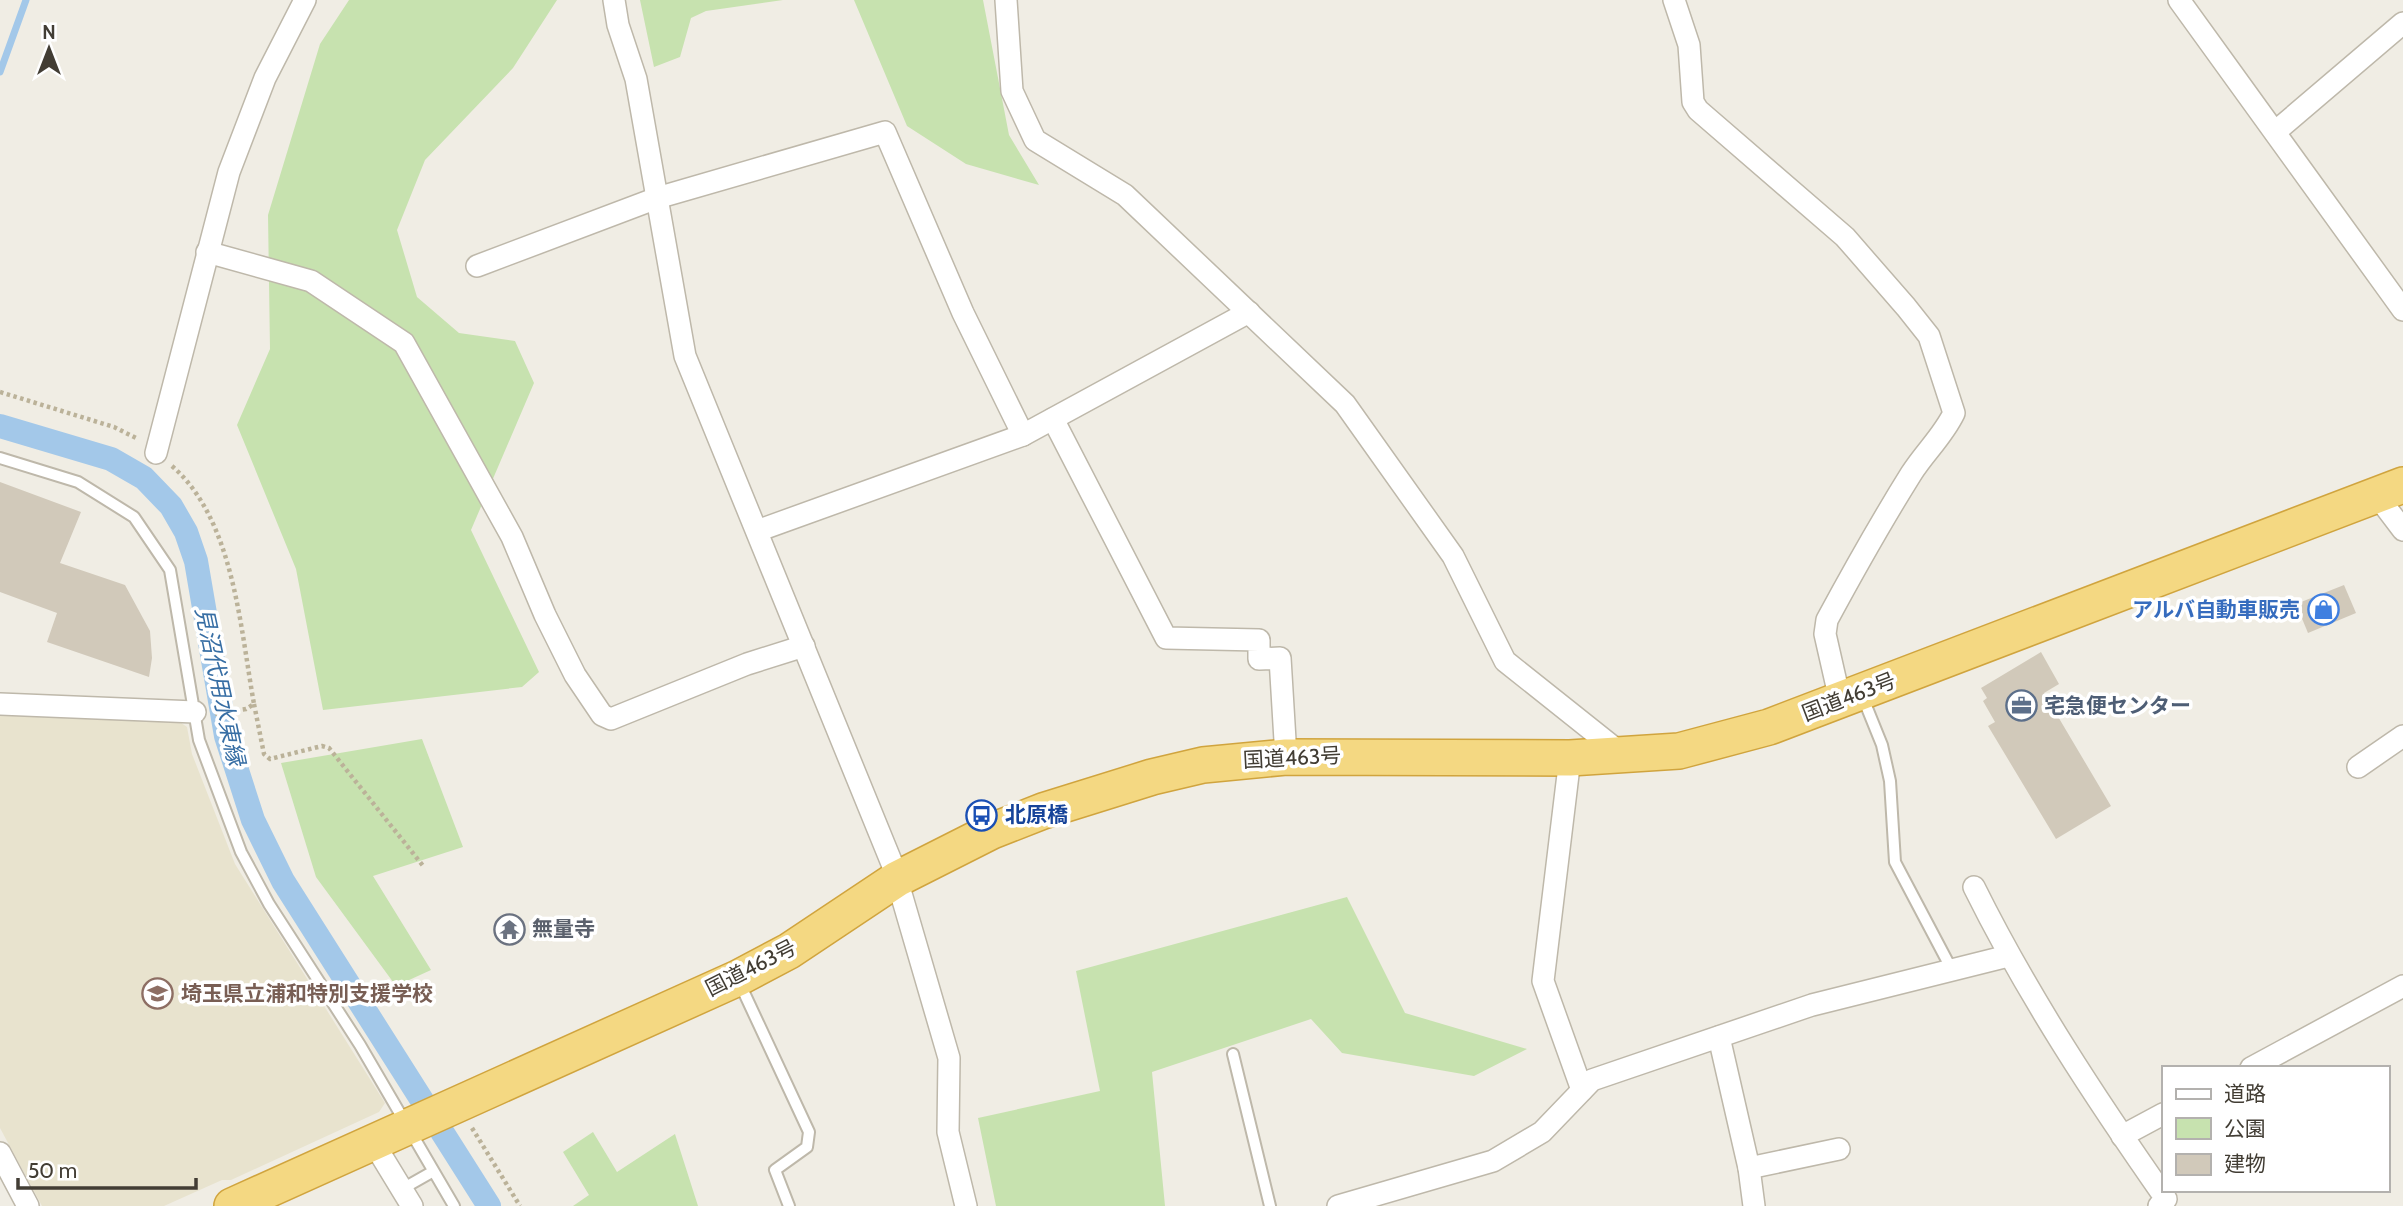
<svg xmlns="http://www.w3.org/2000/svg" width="2403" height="1206" font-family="Cabin,'Noto Sans JP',sans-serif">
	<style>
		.education { fill: #e8e3ce }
		.green { fill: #c7e2af }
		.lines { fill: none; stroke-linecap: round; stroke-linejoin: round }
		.stream { stroke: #a3c8e9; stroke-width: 7 }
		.canal { stroke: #a3c8e9; stroke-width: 24 }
		.building { fill: #d1c9ba }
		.service-casing { stroke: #beb8aa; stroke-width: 14 }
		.minor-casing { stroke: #beb8aa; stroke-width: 24 }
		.trunk-casing { stroke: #d0a43e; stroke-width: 38 }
		.path { stroke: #bbb299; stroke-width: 4.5; stroke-dasharray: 3.5 3.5; stroke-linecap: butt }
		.service { stroke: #fff; stroke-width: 10 }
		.minor { stroke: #fff; stroke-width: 21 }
		.trunk { stroke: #f4d882; stroke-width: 35 }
		.labels { text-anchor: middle; stroke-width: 7; stroke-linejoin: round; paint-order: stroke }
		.shop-label { font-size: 21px; font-weight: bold; fill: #366cbe; stroke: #fff; text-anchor: end }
		.street-label { font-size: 21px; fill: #423d34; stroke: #fff }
		.service-label { font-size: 21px; font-weight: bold; fill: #4e5e75; stroke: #fff; text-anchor: start }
		.transit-label { font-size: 21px; font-weight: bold; fill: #164399; stroke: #fff; text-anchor: start }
		.worship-label { font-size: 21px; font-weight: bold; fill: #5b616d; stroke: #fff; text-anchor: start }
		.education-label { font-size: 21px; font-weight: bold; fill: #785e54; stroke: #fff; text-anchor: start }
		.water-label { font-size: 23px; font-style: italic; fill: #376ea4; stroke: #fff }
	</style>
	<rect width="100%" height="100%" fill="#f0ede4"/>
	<!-- education -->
	<path class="education" d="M0 712 177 720 187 727 192 754 235 864 385 1103 379 1112 231 1180H222L164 1206H42L0 1128Z"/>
	<!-- green -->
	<g class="green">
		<path d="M349 0H557L513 68 425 160 397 230 417 297 459 333 515 341 534 383 471 530 539 672 522 687 323 710 296 569 237 425 270 349 268 215 320 44Z"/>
		<path d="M640 0H783L706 11 691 18 680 57 654 67Z"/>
		<path d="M854 0H983L1009 135 1039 185 966 164 907 126Z"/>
		<path d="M422 739 463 847 373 876 431 970 396 986 316 877 281 763Z"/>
		<path d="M1347 897 1405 1013 1527 1049 1474 1076 1342 1053 1311 1019 1152 1072 1165 1206H996L978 1118 1100 1091 1076 971Z"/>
		<path d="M593 1132 617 1172 675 1134 698 1206H573L589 1195 563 1152Z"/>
	</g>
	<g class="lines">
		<!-- stream -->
		<path class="stream" d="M0 72 26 0"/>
		<!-- canal -->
		<path class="canal" d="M0 426 111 459 144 478 171 506 186 532 196 561 226 736 253 820 283 881 489 1206"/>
	</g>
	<!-- building -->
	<g class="building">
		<path d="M0 482 81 512 60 563 125 585 150 631 152 658 149 677 47 642 57 613 0 592Z"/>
		<path d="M2344 585 2356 613 2308 633 2296 604Z"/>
		<path d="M2041 652 2059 684 2044 693 2111 806 2056 839 1988 726 1995 722 1983 701 1987 698 1981 688Z"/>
	</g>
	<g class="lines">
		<defs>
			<g id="service">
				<path d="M0 458 78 482 134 517 170 570 199 740 241 852 269 904 360 1045 454 1206"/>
				<path d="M1863 698 1882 745 1890 781 1895 862 1952 970"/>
				<path d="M740 984 809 1132 807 1147 775 1170 789 1206"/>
				<path d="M1233 1054 1270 1206"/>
				<path d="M402 1189 432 1172"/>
			</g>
			<g id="minor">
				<path d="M614 0 618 25 636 79 685 356 893 866 949 1058 948 1132 966 1206"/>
				<path d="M1006 0 1012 91 1035 140 1125 195 1345 404 1453 556 1505 661 1623 755"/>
				<path d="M1674 0 1689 45 1693 102 1698 110 1845 237 1906 307 1929 336 1954 413C1943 436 1925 452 1911 474 1881 522 1854 570 1827 620L1825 634 1840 700"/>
				<path d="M2179 0 2403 310"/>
				<path d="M2275 132 2403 23"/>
				<path d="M207 252 311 281 404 343 512 537 545 615 575 675 602 715 611 719 747 664 804 646"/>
				<path d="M477 266 657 198 885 132 963 313 1023 435"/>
				<path d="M1053 419 1166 638 1259 640V659L1280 658 1286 757"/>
				<path d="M156 453 229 172 265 78 305 0"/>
				<path d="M2378 497 2403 530"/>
				<path d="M757 531 1023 435 1249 312"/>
				<path d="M0 704 195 712"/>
				<path d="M1570 758 1543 981 1582 1090"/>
				<path d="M2358 767 2403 736"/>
				<path d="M1974 887C2028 996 2096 1099 2166 1199L2159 1206"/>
				<path d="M1719 1037 1749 1168 1754 1206"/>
				<path d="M2251 1068 2403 986"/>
				<path d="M2122 1136 2163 1114"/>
				<path d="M373 1142 412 1206"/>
				<path d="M0 1153 28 1206"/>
				<path d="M1749 1168 1839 1149"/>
				<path d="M1338 1206 1493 1161 1542 1132 1592 1080 1812 1005 2008 956"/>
			</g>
			<path id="trunk" d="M232 1206 738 978 789 951 897 879 992 831 1043 811 1152 777 1203 765 1286 757 1570 758 1679 751 1769 727 2403 485"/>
		</defs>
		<!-- service casing -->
		<use href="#service" class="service-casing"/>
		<!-- minor casing -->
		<use href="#minor" class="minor-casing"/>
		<!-- trunk casing -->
		<use href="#trunk" class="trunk-casing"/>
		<!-- path -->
		<g class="path">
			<path d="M0 392 114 427 138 439"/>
			<path d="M172 466C234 520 240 627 254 704L246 709 214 714"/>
			<path d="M254 704 264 754 270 759 322 746 329 748 424 867"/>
			<path d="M472 1128 520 1206"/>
		</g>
		<!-- service -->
		<use href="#service" class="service"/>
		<!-- minor -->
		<use href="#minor" class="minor"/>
		<!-- trunk -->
		<use href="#trunk" class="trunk"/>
	</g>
	<!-- icons -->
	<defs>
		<symbol id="shop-ring" viewBox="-11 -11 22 22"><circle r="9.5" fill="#fff" stroke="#3f7fe0" stroke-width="1.5"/><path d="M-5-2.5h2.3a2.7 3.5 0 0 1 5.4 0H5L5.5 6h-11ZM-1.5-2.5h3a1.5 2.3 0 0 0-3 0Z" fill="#3f7fe0"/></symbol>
		<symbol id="office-ring" viewBox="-11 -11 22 22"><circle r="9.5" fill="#fff" stroke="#5c6f8a" stroke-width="1.5"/><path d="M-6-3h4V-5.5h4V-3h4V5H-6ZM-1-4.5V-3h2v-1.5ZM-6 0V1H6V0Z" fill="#5c6f8a"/></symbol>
		<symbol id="bus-ring" viewBox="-11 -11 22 22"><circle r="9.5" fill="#fff" stroke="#1a4fb4" stroke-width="1.5"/><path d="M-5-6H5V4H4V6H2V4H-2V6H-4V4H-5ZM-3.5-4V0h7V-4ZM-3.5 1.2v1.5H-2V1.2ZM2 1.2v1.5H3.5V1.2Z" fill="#1a4fb4"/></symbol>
		<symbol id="temple-ring" viewBox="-11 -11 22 22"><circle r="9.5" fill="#fff" stroke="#6b7280" stroke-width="1.5"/><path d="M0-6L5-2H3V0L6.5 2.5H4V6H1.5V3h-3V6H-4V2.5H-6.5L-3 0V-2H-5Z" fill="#6b7280"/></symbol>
		<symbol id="school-ring" viewBox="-11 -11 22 22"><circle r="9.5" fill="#fff" stroke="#8d6e63" stroke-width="1.5"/><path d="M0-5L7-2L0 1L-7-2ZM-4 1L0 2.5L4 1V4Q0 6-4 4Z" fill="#8d6e63"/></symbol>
	</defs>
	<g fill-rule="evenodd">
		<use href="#shop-ring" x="2306" y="592" width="35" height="35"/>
		<use href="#office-ring" x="2004" y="688" width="35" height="35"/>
		<use href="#bus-ring" x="964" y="798" width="35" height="35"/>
		<use href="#temple-ring" x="492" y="912" width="35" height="35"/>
		<use href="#school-ring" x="140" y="976" width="35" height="35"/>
	</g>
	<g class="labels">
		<!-- shop labels -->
		<g class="shop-label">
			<text x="2300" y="617">アルバ自動車販売</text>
		</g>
		<!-- street labels -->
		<g class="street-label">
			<text transform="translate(1849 697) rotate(-21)" y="7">国道463号</text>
			<text transform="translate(1292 758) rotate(-3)" y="7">国道463号</text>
			<text transform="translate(751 968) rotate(-27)" y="7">国道463号</text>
		</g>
		<!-- service labels -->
		<g class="service-label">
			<text x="2044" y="713">宅急便センター</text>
		</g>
		<!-- transit labels -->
		<g class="transit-label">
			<text x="1005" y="822">北原橋</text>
		</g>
		<!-- worship labels -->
		<g class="worship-label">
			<text x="532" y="936">無量寺</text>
		</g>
		<!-- education labels -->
		<g class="education-label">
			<text x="181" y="1001">埼玉県立浦和特別支援学校</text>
		</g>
		<!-- water labels -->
		<g class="water-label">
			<text transform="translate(220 686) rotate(78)" y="8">見沼代用水東縁</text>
		</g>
	</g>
	<!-- legend -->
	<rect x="2162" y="1066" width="228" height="126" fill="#ffffff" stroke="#b3b1ae" stroke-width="2"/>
	<rect x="2176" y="1089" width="35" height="10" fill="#ffffff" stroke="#b3b1ae" stroke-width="2"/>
	<text x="2224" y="1101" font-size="21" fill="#423d34">道路</text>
	<rect x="2176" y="1118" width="35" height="21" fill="#c7e2af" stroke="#b3b1ae" stroke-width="2"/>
	<text x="2224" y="1136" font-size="21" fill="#423d34">公園</text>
	<rect x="2176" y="1154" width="35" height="21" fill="#d1c9ba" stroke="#b3b1ae" stroke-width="2"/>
	<text x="2224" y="1171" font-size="21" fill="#423d34">建物</text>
	<!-- north arrow -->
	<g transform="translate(49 49)" stroke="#ffffff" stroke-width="5" paint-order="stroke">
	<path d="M0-5L12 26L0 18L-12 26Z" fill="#423d34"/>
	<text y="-10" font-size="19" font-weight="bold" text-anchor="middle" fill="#423d34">N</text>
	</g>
	<!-- scale -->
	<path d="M18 1178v10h178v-10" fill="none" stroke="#423d34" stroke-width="3.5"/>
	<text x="28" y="1178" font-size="21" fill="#423d34" stroke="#ffffff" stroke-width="5" paint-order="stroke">50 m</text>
</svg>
